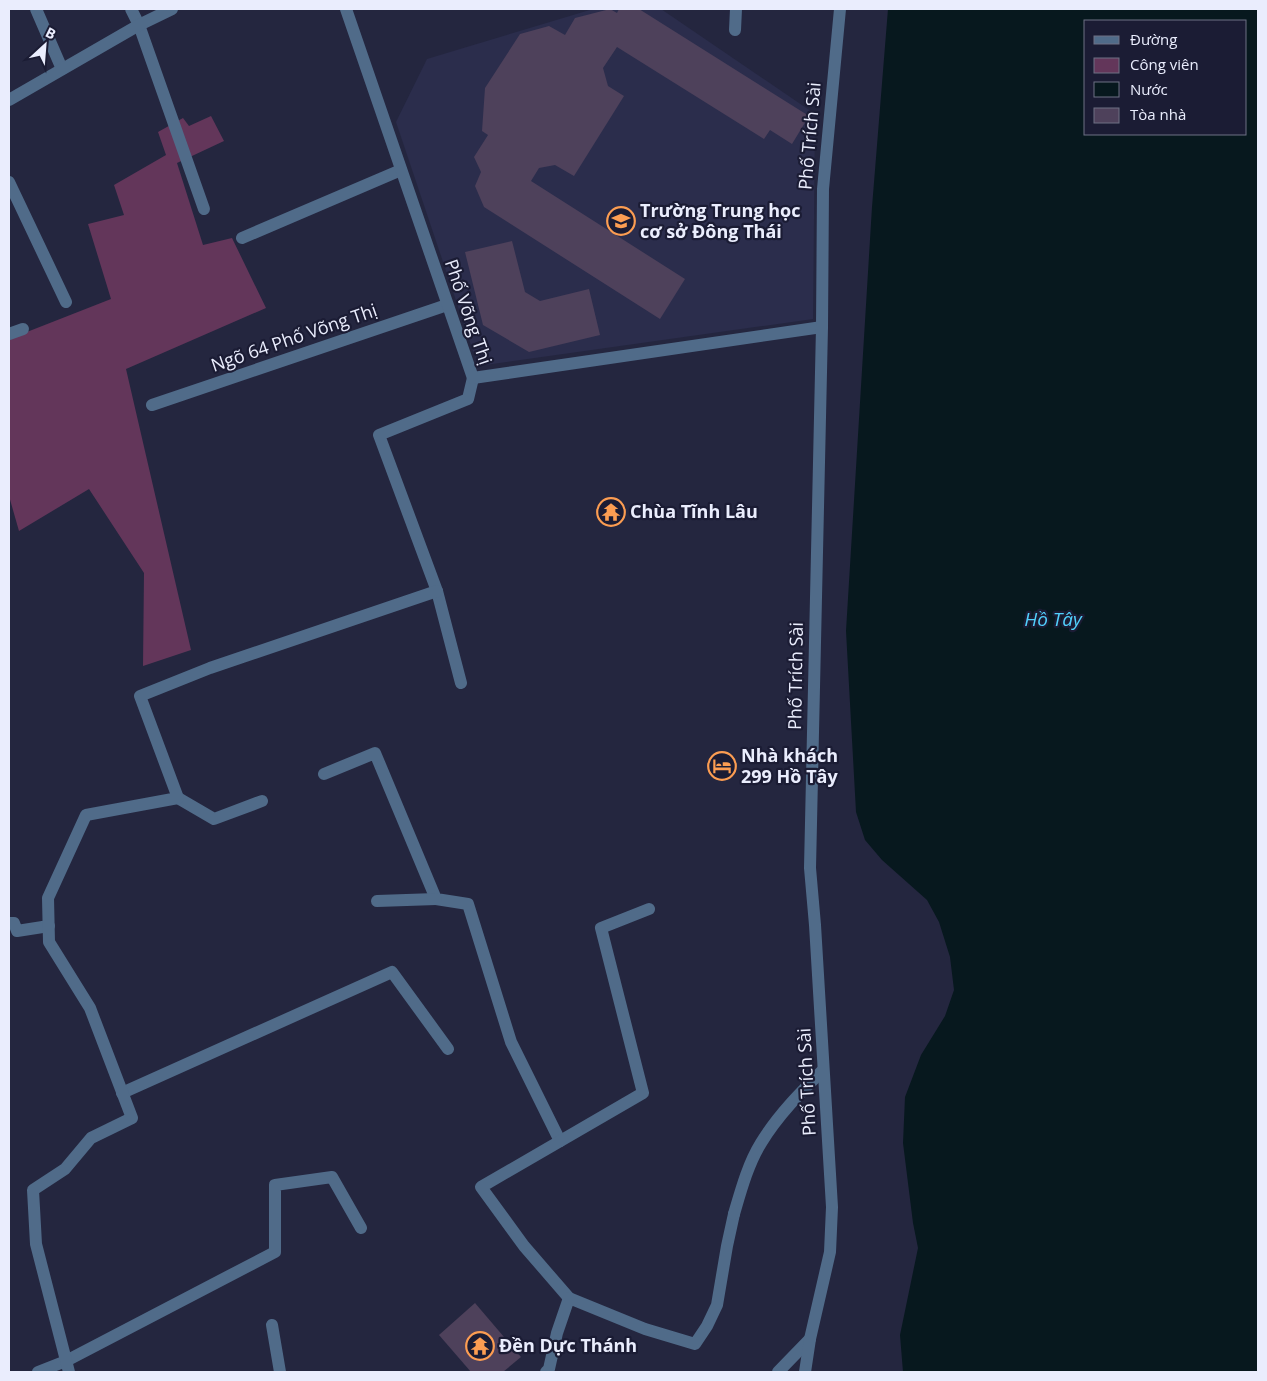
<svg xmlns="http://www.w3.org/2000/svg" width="1267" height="1381" font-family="'Open Sans',sans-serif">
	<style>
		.built { fill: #2b2d4c }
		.green { fill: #63365a }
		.water { fill: #07181e; fill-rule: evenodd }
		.building { fill: #4e415b }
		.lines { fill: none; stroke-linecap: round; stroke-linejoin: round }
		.service { stroke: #506b89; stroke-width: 12 }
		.minor { stroke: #506b89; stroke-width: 12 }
		.tertiary { stroke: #506b89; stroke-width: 12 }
		.labels { text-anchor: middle; stroke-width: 4.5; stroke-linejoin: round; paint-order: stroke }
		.street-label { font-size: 18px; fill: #eaedfd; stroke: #1b1c34 }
		.poi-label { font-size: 18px; font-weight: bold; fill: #eaedfd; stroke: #1b1c34; text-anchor: start }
		.water-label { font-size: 19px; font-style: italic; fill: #51d0fc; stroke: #1b1c34 }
	</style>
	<rect width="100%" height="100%" fill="#24263f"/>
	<!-- built -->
	<path class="built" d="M593 9H661L815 114 813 319 478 366 396 122 427 59Z"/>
	<!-- green -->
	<path class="green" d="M211 116 224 141 177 163 203 245 232 238 266 308 126 369 191 650 143 666 144 573 89 489 19 531 9 496V339L111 299 88 224 124 215 114 185 166 155 158 132 183 118 189 126Z"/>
	<!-- water -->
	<path class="water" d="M888 9H1258V1372H903L900 1335 918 1248 913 1223 903 1143 905 1097 921 1055 945 1016 954 990 950 957 939 922 927 900 882 860 865 840 856 812 846 631 872 207ZM1086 21H1246V134H1086Z"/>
	<!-- building -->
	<g class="building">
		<path d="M610 9 617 13 619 9H639L809 116 792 144 770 130 764 139 617 47 603 68 608 86 624 96 574 176 555 165 539 168 531 181 685 279 660 319 484 207 475 186 481 172 474 157 488 135 482 131 485 88 520 34 549 26 565 35 575 18Z"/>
		<path d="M512 241 525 292 540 301 589 289 600 335 529 352 483 325 465 252Z"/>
		<path d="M475 1303 521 1357 503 1372H471L439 1335Z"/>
	</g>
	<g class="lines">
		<!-- service -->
		<g class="service">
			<path d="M36 9 62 69"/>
			<path d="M131 9 139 25 204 209"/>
			<path d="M735 30 736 9"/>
			<path d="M9 100 139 25 172 9"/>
			<path d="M9 182 66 302"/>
			<path d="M242 238 401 170"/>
			<path d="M9 334 23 329"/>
			<path d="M152 405 447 305"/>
			<path d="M461 683 437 591 379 435 468 399 473 378"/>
			<path d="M324 774 375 753 436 899 468 904 511 1042 560 1141"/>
			<path d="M178 798 214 819 262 801"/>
			<path d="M377 901 436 899"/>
			<path d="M9 923H14L17 931 49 926"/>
			<path d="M122 1093 392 972 448 1049"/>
			<path d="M569 1298 524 1246 481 1187 643 1093 601 928 649 909"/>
			<path d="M272 1325 280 1372"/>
			<path d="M38 1372 66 1361 275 1252V1185L332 1177 361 1228"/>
			<path d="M69 1372 36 1244 33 1190 65 1169 91 1138 132 1118 90 1008 49 942 48 898 86 815 178 798 140 696 210 668 437 591"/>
			<path d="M546 1372 549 1369 557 1333 569 1298 645 1329 695 1344 707 1326 717 1305 727 1246 734 1214"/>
			<path d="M778 1372 810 1339"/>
		</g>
		<!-- minor -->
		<g class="minor">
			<path d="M346 9 473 378 822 327"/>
			<path d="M734 1214C741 1190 748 1164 761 1143 778 1115 801 1092 823 1070"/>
		</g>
		<!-- tertiary -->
		<path class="tertiary" d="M805 1372 810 1339 830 1252 832 1207 815 925 810 868 822 327 823 189 840 9"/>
	</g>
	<!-- icons -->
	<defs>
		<symbol id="school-ring" viewBox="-11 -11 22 22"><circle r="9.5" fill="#1b1c34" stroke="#fc9d52" stroke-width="1.5"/><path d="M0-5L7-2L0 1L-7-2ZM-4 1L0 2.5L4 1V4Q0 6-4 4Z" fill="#fc9d52"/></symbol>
		<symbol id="temple-ring" viewBox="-11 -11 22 22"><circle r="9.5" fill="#1b1c34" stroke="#fc9d52" stroke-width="1.5"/><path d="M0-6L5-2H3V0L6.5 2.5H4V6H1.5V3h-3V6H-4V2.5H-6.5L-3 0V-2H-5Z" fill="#fc9d52"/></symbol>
		<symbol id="hotel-ring" viewBox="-11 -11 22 22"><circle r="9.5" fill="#1b1c34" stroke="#fc9d52" stroke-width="1.5"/><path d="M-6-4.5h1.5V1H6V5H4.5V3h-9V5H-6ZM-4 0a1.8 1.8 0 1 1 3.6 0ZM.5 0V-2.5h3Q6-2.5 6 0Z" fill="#fc9d52"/></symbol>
	</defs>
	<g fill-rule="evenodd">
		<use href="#school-ring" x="605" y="205" width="32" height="32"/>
		<use href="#temple-ring" x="595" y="496" width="32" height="32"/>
		<use href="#hotel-ring" x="706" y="750" width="32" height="32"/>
		<use href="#temple-ring" x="464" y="1330" width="32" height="32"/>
	</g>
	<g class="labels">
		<!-- street labels -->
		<g class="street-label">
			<text transform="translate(810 136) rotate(-85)" y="6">Phố Trích Sài</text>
			<text transform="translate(468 312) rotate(71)" y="6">Phố Võng Thị</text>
			<text transform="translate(294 338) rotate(-19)" y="6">Ngõ 64 Phố Võng Thị</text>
			<text transform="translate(796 676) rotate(-89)" y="6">Phố Trích Sài</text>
			<text transform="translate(807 1082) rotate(-93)" y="6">Phố Trích Sài</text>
		</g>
		<!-- poi labels -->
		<g class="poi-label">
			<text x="640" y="217">Trường Trung học<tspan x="640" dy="21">cơ sở Đông Thái</tspan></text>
			<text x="630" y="518">Chùa Tĩnh Lâu</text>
			<text x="741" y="762">Nhà khách<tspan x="741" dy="21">299 Hồ Tây</tspan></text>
			<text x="499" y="1352">Đền Dực Thánh</text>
		</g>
		<!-- water labels -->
		<g class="water-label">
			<text x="1053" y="626">Hồ Tây</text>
		</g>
	</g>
	<!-- border -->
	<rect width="1267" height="1381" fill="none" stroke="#eaedfd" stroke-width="20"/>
	<!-- legend -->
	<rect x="1084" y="20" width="162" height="115" fill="#1b1c34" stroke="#6e7084"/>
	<rect x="1094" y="36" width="25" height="8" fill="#506b89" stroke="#6e7084"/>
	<text x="1130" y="45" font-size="15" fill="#eaedfd">Đường</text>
	<rect x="1094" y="58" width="25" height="15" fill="#63365a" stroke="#6e7084"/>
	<text x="1130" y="70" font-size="15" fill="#eaedfd">Công viên</text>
	<rect x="1094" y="82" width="25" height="15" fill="#07181e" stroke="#6e7084"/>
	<text x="1130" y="95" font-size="15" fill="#eaedfd">Nước</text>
	<rect x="1094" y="108" width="25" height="15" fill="#4e415b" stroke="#6e7084"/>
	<text x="1130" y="120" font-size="15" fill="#eaedfd">Tòa nhà</text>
	<!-- north arrow -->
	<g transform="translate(45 45) rotate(26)" stroke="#1b1c34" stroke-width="4" paint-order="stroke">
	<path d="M0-4L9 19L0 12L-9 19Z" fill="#eaedfd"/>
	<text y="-8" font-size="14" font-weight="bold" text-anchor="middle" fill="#eaedfd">B</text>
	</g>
</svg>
